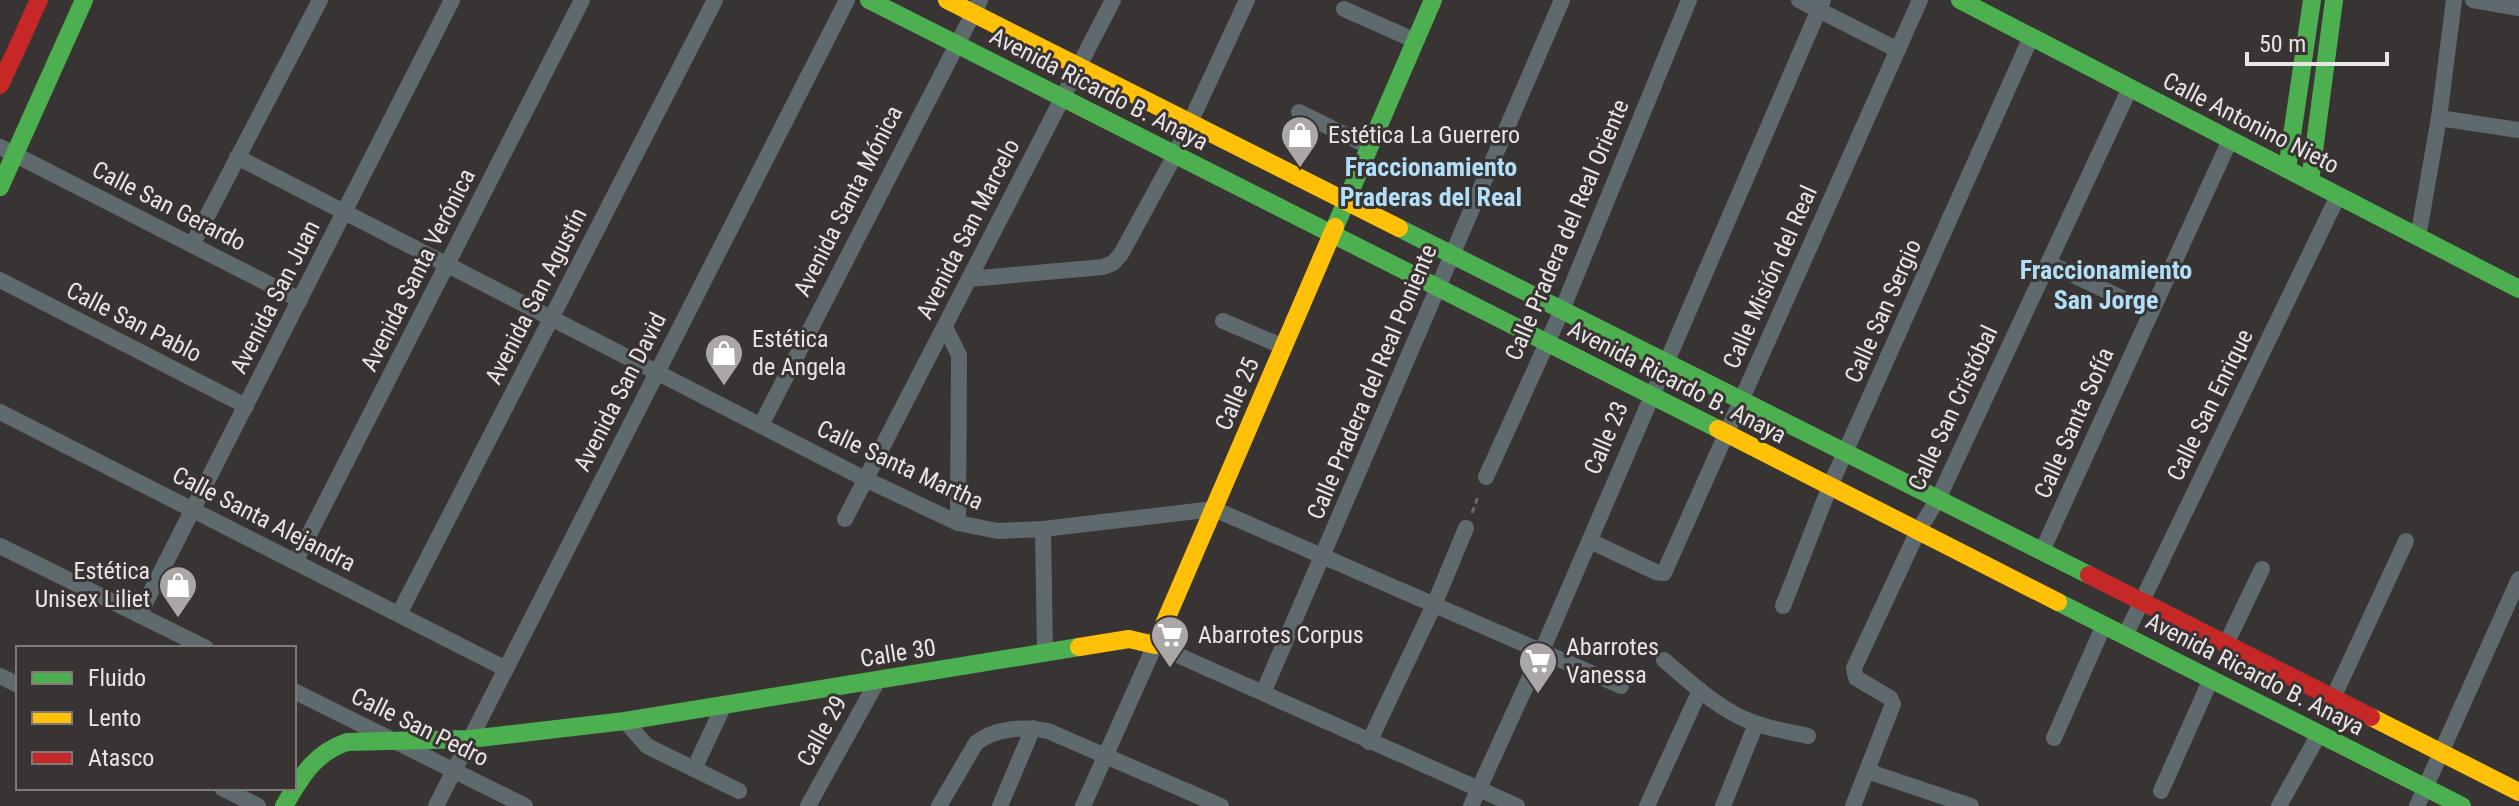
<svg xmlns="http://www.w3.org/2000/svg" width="2519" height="806" font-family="'Roboto Condensed',sans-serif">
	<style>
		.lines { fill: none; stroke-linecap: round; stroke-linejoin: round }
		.path { stroke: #64696d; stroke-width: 3; stroke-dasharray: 6 4; stroke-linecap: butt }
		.street { stroke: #5f6a6e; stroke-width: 16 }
		.fast { stroke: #4caf50; stroke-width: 18 }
		.slow { stroke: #ffc107; stroke-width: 18 }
		.jam { stroke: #c62828; stroke-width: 18 }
		.labels { text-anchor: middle; stroke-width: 6; stroke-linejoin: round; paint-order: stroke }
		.street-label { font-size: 24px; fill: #e9e5e4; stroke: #3a3333 }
		.poi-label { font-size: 24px; fill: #e9e5e4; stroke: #3a3333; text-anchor: start }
		.neighbourhood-label { font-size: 26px; font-weight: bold; fill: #b0e0f9; stroke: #3a3333 }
	</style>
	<rect width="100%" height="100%" fill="#393434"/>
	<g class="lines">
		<!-- path -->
		<path class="path" d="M1472 513 1479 494"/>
		<!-- street -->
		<g class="street">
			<path d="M1799 0 1898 50"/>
			<path d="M2473 0 2519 8"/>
			<path d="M1344 9 1416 41"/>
			<path d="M1299 112 1370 147"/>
			<path d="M2439 118 2519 130"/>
			<path d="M0 147 300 300"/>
			<path d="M237 157 865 479 958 523 998 531 1043 529 1214 509 1621 686"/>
			<path d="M2418 237 2439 118 2454 0"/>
			<path d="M192 245 320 0"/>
			<path d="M2048 263 2151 312"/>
			<path d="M969 279 1103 267 1113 263 1121 254 1175 155 1247 0"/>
			<path d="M0 280 246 406"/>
			<path d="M1223 321 1284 347"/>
			<path d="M945 327 959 355 958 523"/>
			<path d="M0 412 506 669"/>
			<path d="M761 425 980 0"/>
			<path d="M1486 477 1562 310 1689 0"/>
			<path d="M845 519 1113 0"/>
			<path d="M1043 529 1045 653"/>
			<path d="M1590 541 1656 572 1664 573 1920 0"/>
			<path d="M0 546 206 648"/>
			<path d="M2042 551 2230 140"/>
			<path d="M295 562 582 0"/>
			<path d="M1783 606 1830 486 2031 37"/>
			<path d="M399 614 715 0"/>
			<path d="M139 615 452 0"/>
			<path d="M2125 636 2338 196"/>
			<path d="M2226 644 2262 569"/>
			<path d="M1664 660C1691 683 1718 709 1752 722 1770 729 1790 732 1808 736"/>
			<path d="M0 676 18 685"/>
			<path d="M294 691 525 806"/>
			<path d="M1263 693 1562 0"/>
			<path d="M2333 698 2406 541"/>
			<path d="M625 721 647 746 739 791"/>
			<path d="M2054 738 2104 625"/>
			<path d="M1369 742 1434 605 1466 528"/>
			<path d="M694 769 724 705"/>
			<path d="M1867 771 1971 806"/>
			<path d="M222 788 258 806"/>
			<path d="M2161 791 2211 679"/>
			<path d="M436 806 847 0"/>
			<path d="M808 806 878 680"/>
			<path d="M939 806 976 743C995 728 1025 726 1048 731L1221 806"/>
			<path d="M1000 806 1033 728"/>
			<path d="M1083 806 1155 645 1517 806"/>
			<path d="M1471 806 1541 653 1823 0"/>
			<path d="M1647 806 1700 690"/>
			<path d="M1723 806 1756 724"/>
			<path d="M1853 806 1893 704 1890 698 1856 678 1854 668 1918 531 1938 499 2130 88"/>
			<path d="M2279 806 2319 734"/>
			<path d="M2417 806 2519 579"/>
		</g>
		<!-- fast -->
		<g class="fast">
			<path d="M869 0 1718 429"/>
			<path d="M1960 0 2519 289"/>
			<path d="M2287 169 2312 0"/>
			<path d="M2310 181 2334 0"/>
			<path d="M0 187 84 0"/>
			<path d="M1335 227 1433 0"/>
			<path d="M1399 228 2089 575"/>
			<path d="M2058 602 2462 806"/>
			<path d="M284 806C301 777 314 753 347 742L470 739 625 721 1079 647"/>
		</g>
		<!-- slow -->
		<g class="slow">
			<path d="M947 0 1399 228"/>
			<path d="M1718 429 2058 602"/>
			<path d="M1079 647 1129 639 1155 645 1335 227"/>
			<path d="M2371 717 2519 792"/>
		</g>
		<!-- jam -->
		<g class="jam">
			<path d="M0 85 39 0"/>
			<path d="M2089 575 2371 717"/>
		</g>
	</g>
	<!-- icons -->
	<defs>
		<symbol id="shop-pin" viewBox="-11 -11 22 30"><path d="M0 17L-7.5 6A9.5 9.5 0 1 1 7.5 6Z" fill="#aba7a6" stroke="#3a3333"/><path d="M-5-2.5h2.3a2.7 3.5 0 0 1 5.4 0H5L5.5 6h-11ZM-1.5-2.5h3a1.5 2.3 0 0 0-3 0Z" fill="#fff"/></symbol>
		<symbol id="supermarket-pin" viewBox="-11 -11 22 30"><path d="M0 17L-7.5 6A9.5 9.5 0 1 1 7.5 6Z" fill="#aba7a6" stroke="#3a3333"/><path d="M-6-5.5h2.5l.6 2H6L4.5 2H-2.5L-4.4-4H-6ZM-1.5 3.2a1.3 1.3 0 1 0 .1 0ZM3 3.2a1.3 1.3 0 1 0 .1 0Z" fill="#fff"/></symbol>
	</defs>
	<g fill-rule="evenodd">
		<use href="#shop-pin" x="1278" y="113" width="44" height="60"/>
		<use href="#shop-pin" x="702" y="331" width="44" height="60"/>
		<use href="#shop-pin" x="156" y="563" width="44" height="60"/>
		<use href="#supermarket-pin" x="1148" y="613" width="44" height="60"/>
		<use href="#supermarket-pin" x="1516" y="639" width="44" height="60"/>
	</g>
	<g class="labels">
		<!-- street labels -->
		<g class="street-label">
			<text transform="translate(1099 89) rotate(27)" y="8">Avenida Ricardo B. Anaya</text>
			<text transform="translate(2251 123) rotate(27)" y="8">Calle Antonino Nieto</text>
			<text transform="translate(848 201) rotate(-63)" y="8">Avenida Santa Mónica</text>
			<text transform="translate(169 206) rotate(27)" y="8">Calle San Gerardo</text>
			<text transform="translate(968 229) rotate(-63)" y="8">Avenida San Marcelo</text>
			<text transform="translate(1567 230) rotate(-67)" y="8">Calle Pradera del Real Oriente</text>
			<text transform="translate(418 270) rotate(-63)" y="8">Avenida Santa Verónica</text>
			<text transform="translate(1770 277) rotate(-66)" y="8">Calle Misión del Real</text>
			<text transform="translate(536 296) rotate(-63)" y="8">Avenida San Agustín</text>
			<text transform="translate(275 297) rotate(-63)" y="8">Avenida San Juan</text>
			<text transform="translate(1883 311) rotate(-66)" y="8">Calle San Sergio</text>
			<text transform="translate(134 322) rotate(27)" y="8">Calle San Pablo</text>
			<text transform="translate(1372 382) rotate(-67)" y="8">Calle Pradera del Real Poniente</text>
			<text transform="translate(1677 382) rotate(27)" y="8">Avenida Ricardo B. Anaya</text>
			<text transform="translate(620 392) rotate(-63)" y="8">Avenida San David</text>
			<text transform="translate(1237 394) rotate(-67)" y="8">Calle 25</text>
			<text transform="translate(2210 405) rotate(-64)" y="8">Calle San Enrique</text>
			<text transform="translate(1953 408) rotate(-65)" y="8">Calle San Cristóbal</text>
			<text transform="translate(2074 423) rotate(-66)" y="8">Calle Santa Sofía</text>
			<text transform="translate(1606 438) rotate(-67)" y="8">Calle 23</text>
			<text transform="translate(900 465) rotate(25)" y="8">Calle Santa Martha</text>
			<text transform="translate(264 519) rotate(27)" y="8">Calle Santa Alejandra</text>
			<text transform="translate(898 653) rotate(-9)" y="8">Calle 30</text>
			<text transform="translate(2255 674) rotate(27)" y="8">Avenida Ricardo B. Anaya</text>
			<text transform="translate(420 727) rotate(26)" y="8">Calle San Pedro</text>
			<text transform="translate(822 731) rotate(-61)" y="8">Calle 29</text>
		</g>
		<!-- poi labels -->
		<g class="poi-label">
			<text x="1328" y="143">Estética La Guerrero</text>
			<text x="752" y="347">Estética<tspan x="752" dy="28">de Angela</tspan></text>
			<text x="150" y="579" text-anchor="end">Estética<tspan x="150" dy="28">Unisex Liliet</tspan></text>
			<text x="1198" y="643">Abarrotes Corpus</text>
			<text x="1566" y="655">Abarrotes<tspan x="1566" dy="28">Vanessa</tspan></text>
		</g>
		<!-- neighbourhood labels -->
		<g class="neighbourhood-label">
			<text x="1431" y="176">Fraccionamiento<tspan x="1431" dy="30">Praderas del Real</tspan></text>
			<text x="2106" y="279">Fraccionamiento<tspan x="2106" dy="30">San Jorge</tspan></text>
		</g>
	</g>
	<!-- legend -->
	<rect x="16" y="646" width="280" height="144" fill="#3a3333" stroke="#807a7a" stroke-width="2"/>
	<rect x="32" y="672" width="40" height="12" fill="#4caf50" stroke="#807a7a" stroke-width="2"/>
	<text x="88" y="686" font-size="24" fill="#e9e5e4">Fluido</text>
	<rect x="32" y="712" width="40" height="12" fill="#ffc107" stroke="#807a7a" stroke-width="2"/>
	<text x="88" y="726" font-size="24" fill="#e9e5e4">Lento</text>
	<rect x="32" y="752" width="40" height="12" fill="#c62828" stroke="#807a7a" stroke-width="2"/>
	<text x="88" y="766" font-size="24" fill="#e9e5e4">Atasco</text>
	<!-- scale -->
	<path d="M2247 52v12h140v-12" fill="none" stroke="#e9e5e4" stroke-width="4"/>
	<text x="2259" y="52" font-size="24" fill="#e9e5e4" stroke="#3a3333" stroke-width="6" paint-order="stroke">50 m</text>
</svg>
